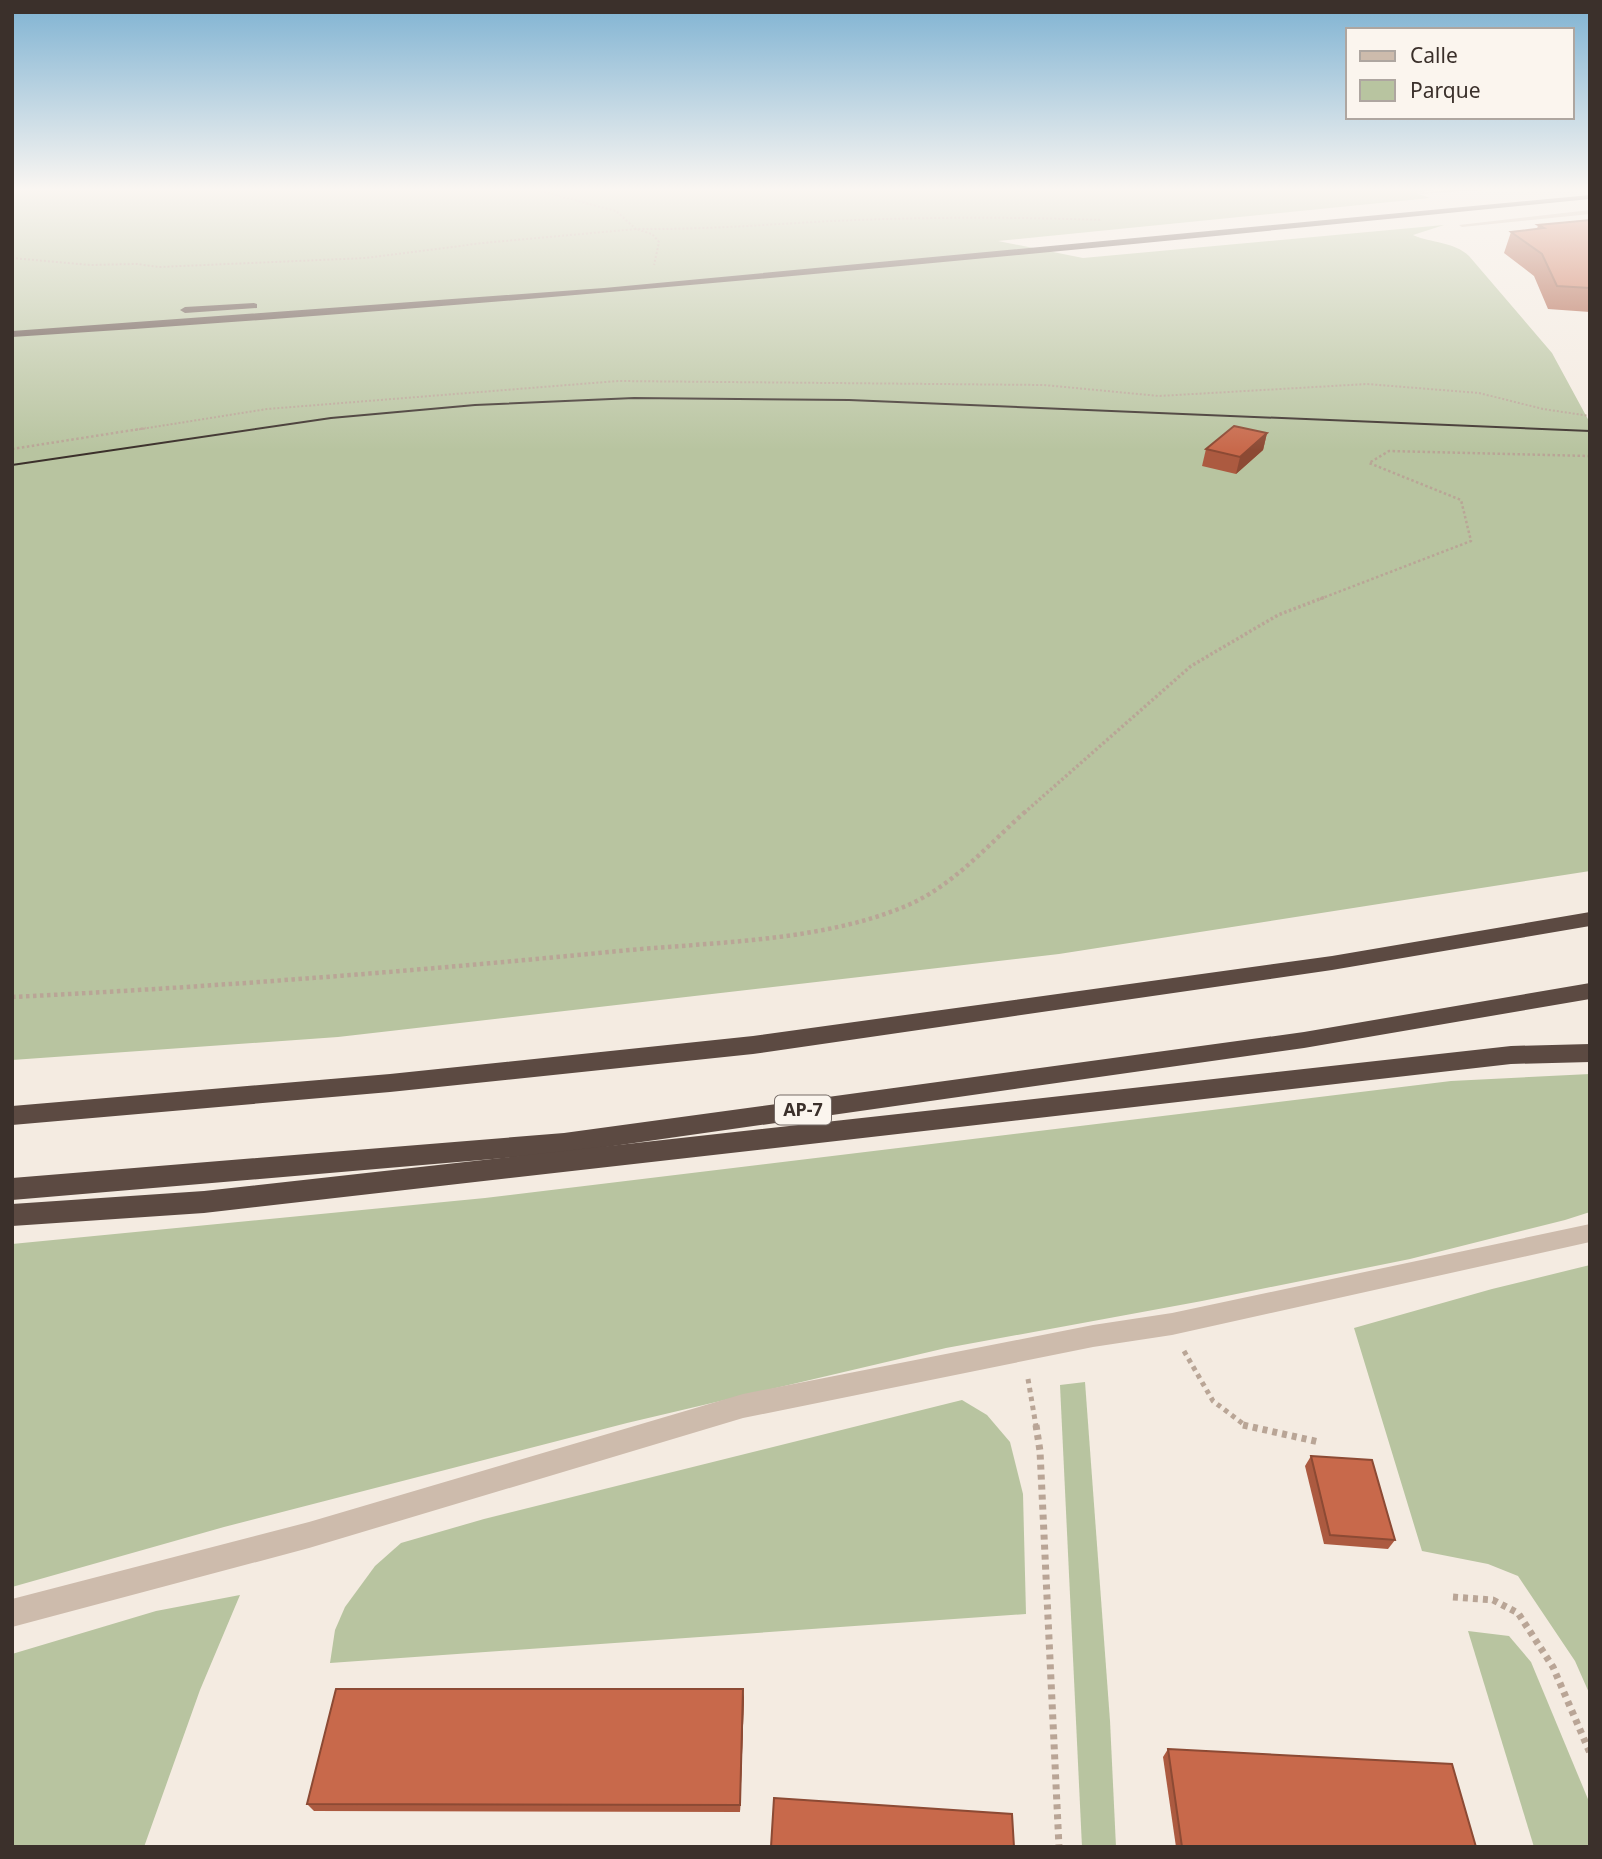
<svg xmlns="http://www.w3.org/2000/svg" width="1602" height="1859" font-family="'Noto Sans',sans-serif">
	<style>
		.green { fill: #b8c4a0 }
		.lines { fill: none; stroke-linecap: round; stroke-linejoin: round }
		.path-far5 { stroke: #b9a596; stroke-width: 2; stroke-dasharray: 2 2; stroke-linecap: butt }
		.path-far4 { stroke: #b9a596; stroke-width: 2.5; stroke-dasharray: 2.5 2.5; stroke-linecap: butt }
		.path-far3 { stroke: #b9a596; stroke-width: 3.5; stroke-dasharray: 2.5 2.5; stroke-linecap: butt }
		.path-far2 { stroke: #b9a596; stroke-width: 4.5; stroke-dasharray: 3.5 3.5; stroke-linecap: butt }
		.path-far1 { stroke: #b9a596; stroke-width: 5; stroke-dasharray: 4.5 4.5; stroke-linecap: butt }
		.path { stroke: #b9a596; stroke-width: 7; stroke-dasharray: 5 5; stroke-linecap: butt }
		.minor { fill: #cdbbac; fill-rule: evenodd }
		.highway { fill: #5c4a42; fill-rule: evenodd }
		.tram { stroke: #3b302b; stroke-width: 2 }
		.wall { fill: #ac5a40 }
		.shaded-wall { fill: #8c4a34 }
		.building { fill: #c8694b; stroke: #8c4a34; stroke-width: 2 }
		.labels { text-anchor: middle; stroke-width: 7; stroke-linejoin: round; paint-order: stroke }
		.shield { fill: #fbf5ee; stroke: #756b66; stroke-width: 2 }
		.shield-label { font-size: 18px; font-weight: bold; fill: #3b302b }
	</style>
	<rect width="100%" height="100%" fill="#f4ebe1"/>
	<!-- green -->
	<g class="green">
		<path d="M12 190H1434L1416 193 1430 198 998 241 1083 258 1444 225 1413 235C1431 243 1455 242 1469 256L1552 353 1590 423V871L1059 954 338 1037 12 1060Z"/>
		<path d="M1590 1074V1212L1565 1220 1410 1259 1202 1301 946 1348 627 1423 224 1527 12 1587V1244L485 1198 1451 1081Z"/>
		<path d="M1590 1265V1695L1575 1661 1518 1576 1488 1564 1422 1551 1354 1328 1492 1289Z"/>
		<path d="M1085 1382 1110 1721 1116 1847H1082L1060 1385Z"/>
		<path d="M962 1400 987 1415 1010 1442 1023 1494 1026 1614 330 1663 335 1630 345 1607 375 1566 401 1543 484 1519Z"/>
		<path d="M240 1595 200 1690 144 1847H12V1654L156 1611Z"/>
		<path d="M1468 1631 1509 1636 1531 1662 1590 1804V1847H1534Z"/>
	</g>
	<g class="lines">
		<!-- path-far5 -->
		<g class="path-far5">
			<path d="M536 190 616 211 636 229C710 230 782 223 855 220 938 217 1020 217 1102 220"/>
			<path d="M12 258 90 265 137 264 159 267 366 258 483 243 636 229 652 234 659 242 654 265"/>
			<path d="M135 430 267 409 618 381 1044 385 1159 396 1367 384 1479 393 1543 409 1590 416"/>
		</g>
		<!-- path-far4 -->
		<g class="path-far4">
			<path d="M12 449 146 428"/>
			<path d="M1320 599 1471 541 1461 500 1369 463 1389 451 1590 456"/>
		</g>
		<!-- path-far3 -->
		<path class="path-far3" d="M1024 813 1191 666 1278 615 1325 597"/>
		<!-- path-far2 -->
		<path class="path-far2" d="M12 997C215 987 417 971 619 951 712 942 820 942 906 906 953 886 988 845 1026 811"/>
		<!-- path-far1 -->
		<g class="path-far1">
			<path d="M1184 1351 1213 1401 1246 1426"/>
			<path d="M1028 1379 1036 1426"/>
		</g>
		<!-- path -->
		<g class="path">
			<path d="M1036 1425 1040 1451 1059 1847"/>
			<path d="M1243 1425 1319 1442"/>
			<path d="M1453 1597 1493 1600 1518 1613 1553 1667 1590 1753"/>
		</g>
		<!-- minor -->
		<g class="minor">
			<path d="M1458 190H1483L1418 194 1421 192Z"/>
			<path d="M1590 210V214L1462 227 1459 225Z"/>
			<path d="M1590 1224V1242L1172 1335 1093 1347 743 1418 309 1548 12 1627V1599L309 1522 743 1394 1093 1325 1172 1313Z"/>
		</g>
		<!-- highway -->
		<g class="highway">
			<path d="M1590 195V199C1064 251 539 304 12 337V331L604 288Z"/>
			<path d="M254 303 257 304V308L185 313 180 310 185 307Z"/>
			<path d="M1590 912V926L1332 970 753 1054 390 1092 12 1125V1106L390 1074 753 1036 1332 956Z"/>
			<path d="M1590 983V999L1304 1048 564 1153 12 1200V1178L564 1133 1304 1032Z"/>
			<path d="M1590 1044V1062L1511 1064 204 1213 12 1226V1204L204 1191 1511 1046Z"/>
		</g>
		<!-- tram -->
		<path class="tram" d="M12 465 331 418 475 405 634 398 849 400 1590 431"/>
	</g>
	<!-- wall -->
	<g class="wall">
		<path d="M1590 220V312L1548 309 1534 276 1504 253 1511 232 1537 229 1538 225Z"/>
		<path d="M1267 433 1263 450 1236 474 1202 466 1206 449Z"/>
		<path d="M1311 1456 1395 1540 1388 1549 1324 1544 1305 1466Z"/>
		<path d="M744 1697 740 1812 314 1811 307 1804Z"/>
		<path d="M1168 1749 1476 1847H1176L1163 1757Z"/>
	</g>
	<!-- shaded-wall -->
	<g class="shaded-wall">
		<path d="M1267 433 1263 450 1236 474 1240 457Z"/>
		<path d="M743 1689 744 1697 740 1812V1805Z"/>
	</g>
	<!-- building -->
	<g class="building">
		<path d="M1590 220V288L1557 286 1542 254 1511 232 1544 228 1538 225Z"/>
		<path d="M1234 426 1267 433 1240 457 1206 449Z"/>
		<path d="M1311 1456 1372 1460 1395 1540 1330 1535Z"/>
		<path d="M336 1689H743L740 1805 307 1804Z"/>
		<path d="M1168 1749 1452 1764 1476 1847H1182Z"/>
		<path d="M774 1798 1012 1814 1014 1847H771Z"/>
	</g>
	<!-- sky -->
	<linearGradient id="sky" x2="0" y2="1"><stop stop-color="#7eb2d2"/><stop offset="0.42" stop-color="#faf6f2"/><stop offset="1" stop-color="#faf6f2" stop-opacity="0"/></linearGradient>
	<rect width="1602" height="450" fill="url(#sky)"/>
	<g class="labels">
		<!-- shield labels -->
		<rect class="shield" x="775" y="1095.5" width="56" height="29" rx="5"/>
		<g class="shield-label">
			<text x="803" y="1116">AP-7</text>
		</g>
	</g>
	<!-- border -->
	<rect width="1602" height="1859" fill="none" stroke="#3b302b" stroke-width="28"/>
	<!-- legend -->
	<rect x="1346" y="28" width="228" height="91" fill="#fbf5ee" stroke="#aea6a0" stroke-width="2"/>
	<rect x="1360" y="51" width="35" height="10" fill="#cdbbac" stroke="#aea6a0" stroke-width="2"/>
	<text x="1410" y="63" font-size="21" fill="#3b302b">Calle</text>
	<rect x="1360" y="80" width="35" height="21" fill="#b8c4a0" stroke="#aea6a0" stroke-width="2"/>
	<text x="1410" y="98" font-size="21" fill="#3b302b">Parque</text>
</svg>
